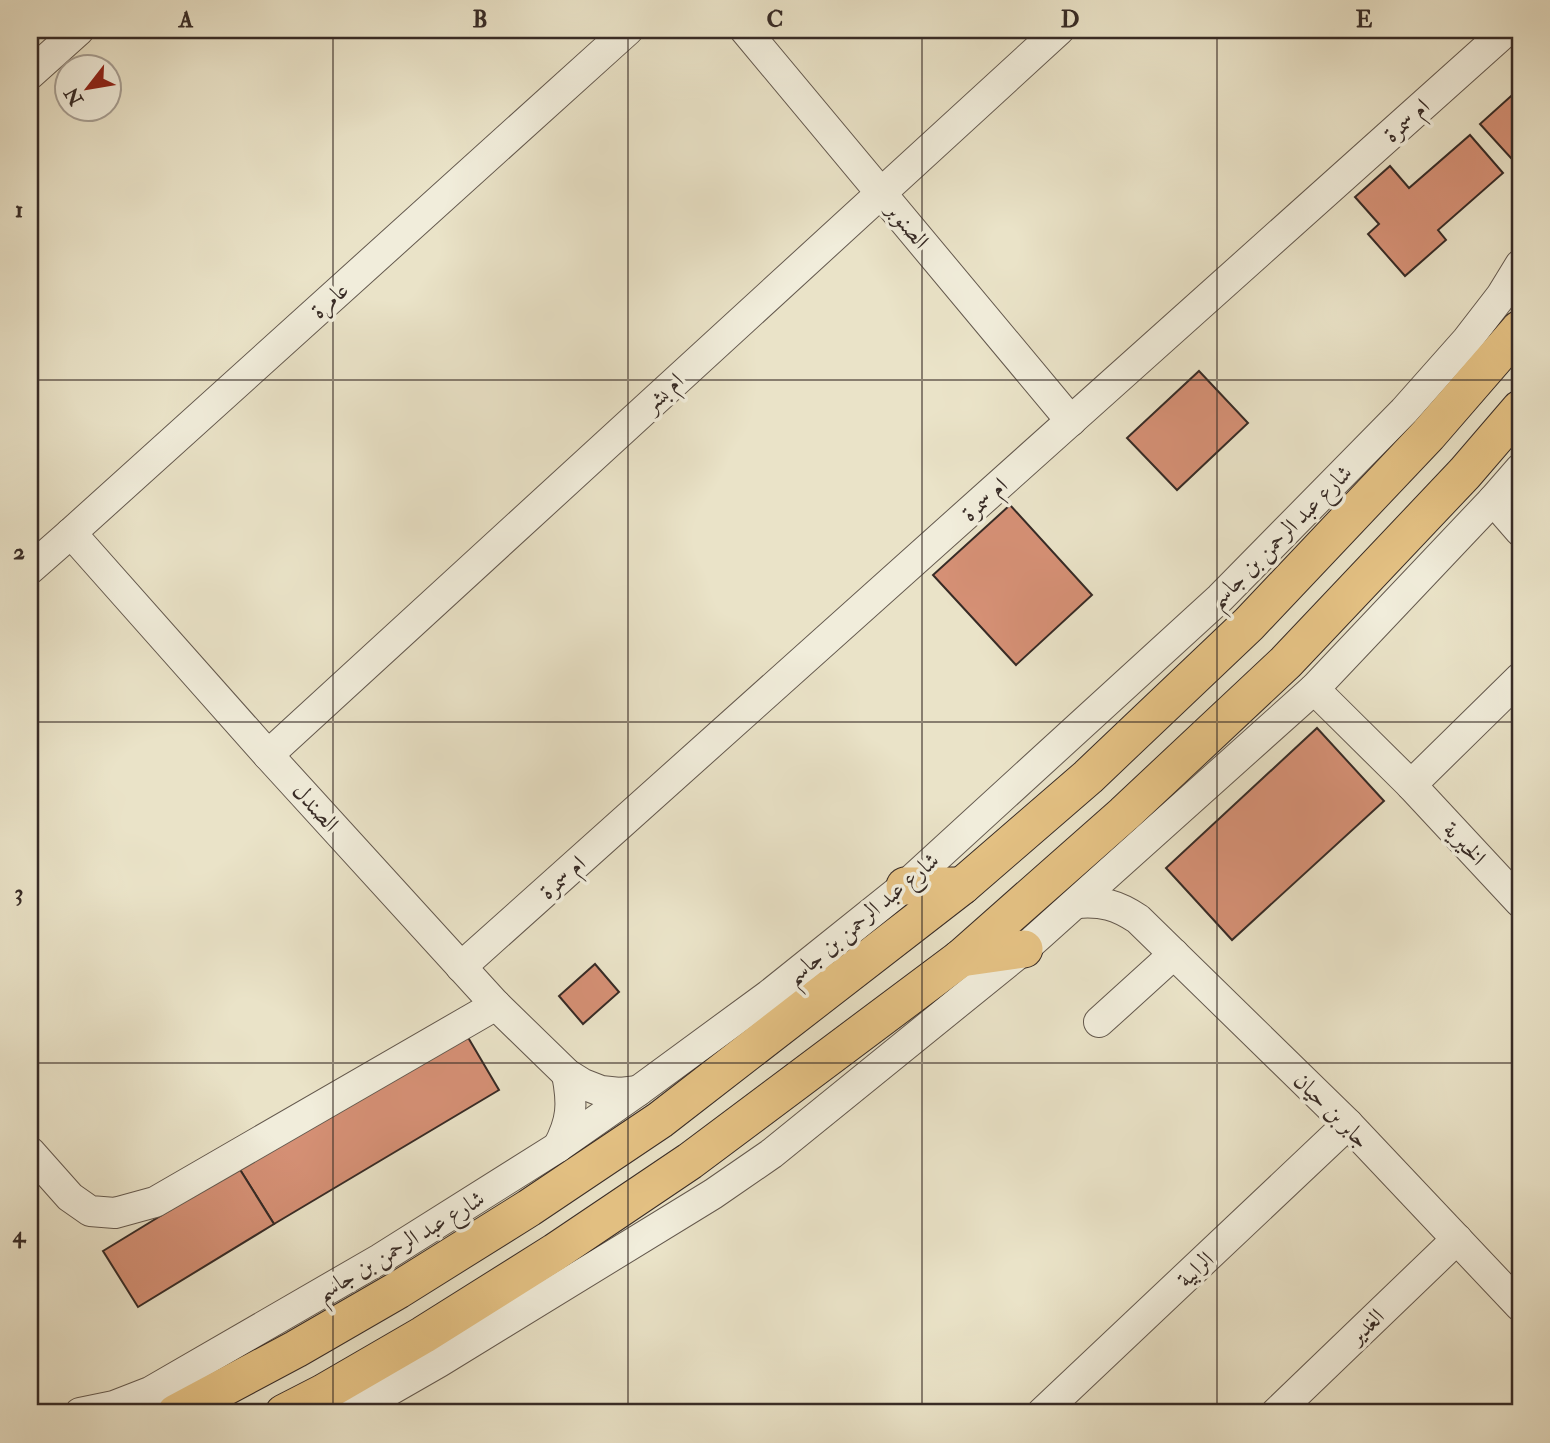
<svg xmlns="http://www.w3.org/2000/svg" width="1550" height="1443" font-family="'IM FELL Double Pica',Amiri,serif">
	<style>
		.building { fill: #d59075; stroke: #372b26; stroke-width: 2 }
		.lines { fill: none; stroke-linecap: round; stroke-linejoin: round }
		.minor-casing { stroke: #64594e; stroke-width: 32 }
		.major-casing { stroke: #372b26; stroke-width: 39 }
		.minor { stroke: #f1eddb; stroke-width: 30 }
		.major { stroke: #e5c284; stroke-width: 37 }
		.grid { fill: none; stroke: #372b26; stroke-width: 2; stroke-opacity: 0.55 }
		.labels { text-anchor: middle; stroke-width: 7; stroke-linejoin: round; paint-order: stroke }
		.street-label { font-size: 23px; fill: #372b26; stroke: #f1eddb }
		.neatline { fill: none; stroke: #372b26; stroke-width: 2.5 }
		.grid-label { font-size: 23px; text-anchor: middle; font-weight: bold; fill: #372b26 }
	</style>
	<rect width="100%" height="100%" fill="#eae3c8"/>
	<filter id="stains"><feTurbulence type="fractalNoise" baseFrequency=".00286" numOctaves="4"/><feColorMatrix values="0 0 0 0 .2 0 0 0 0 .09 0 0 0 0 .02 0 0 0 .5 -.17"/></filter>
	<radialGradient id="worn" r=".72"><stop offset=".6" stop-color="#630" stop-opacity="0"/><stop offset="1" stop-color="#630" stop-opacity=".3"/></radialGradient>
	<!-- building -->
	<g class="building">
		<path d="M1520 88V168L1480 124Z"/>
		<path d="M1470 135 1503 173 1438 230 1446 240 1405 276 1368 234 1379 224 1355 197 1390 166 1409 188Z"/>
		<path d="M1199 371 1248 423 1177 490 1127 438Z"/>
		<path d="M1010 505 1092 595 1016 665 933 575Z"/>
		<path d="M1317 728 1384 801 1232 940 1166 868Z"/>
		<path d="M595 964 619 992 583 1024 559 996Z"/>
		<path d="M466 1034 499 1090 274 1224 239 1168Z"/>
		<path d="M239 1168 274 1224 138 1307 103 1251Z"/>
	</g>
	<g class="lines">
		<defs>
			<g id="minor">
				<path d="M745 30 1071 421"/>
				<path d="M30 74 79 30"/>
				<path d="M1493 500 1520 531"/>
				<path d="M71 533 268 755 496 1005 567 1074 583 1084 601 1091 620 1093 638 1091"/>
				<path d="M30 569 71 533 628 30"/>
				<path d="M1314 689 1411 785 1520 902"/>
				<path d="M268 755 1059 30"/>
				<path d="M1411 785 1520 678"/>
				<path d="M1077 903C1102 901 1117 905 1138 919L1348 1124 1520 1306"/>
				<path d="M461 967 1507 30"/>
				<path d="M1099 1022 1174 954"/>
				<path d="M558 1147C572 1121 573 1104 567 1074"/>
				<path d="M30 1152 70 1197 90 1211 115 1213 155 1202 496 1005"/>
				<path d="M80 1413 114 1406 150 1392 380 1259 558 1147 638 1091 769 995 905 886 1220 598 1404 411 1467 340 1501 296 1520 265"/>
				<path d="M350 1413 439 1362 713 1194 771 1154 1024 949 1314 689 1493 500 1520 469"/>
				<path d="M1042 1413 1348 1124"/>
				<path d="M1276 1413 1457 1239"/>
			</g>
			<g id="major">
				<path d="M905 886H962"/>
				<path d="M961 958 1024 949"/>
				<path d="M176 1413 296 1349 398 1290 529 1208 660 1120 962 886 1088 777 1249 624 1428 435 1520 329"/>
				<path d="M284 1413 323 1393 423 1335 555 1252 690 1161 961 958 1124 814 1286 662 1465 473 1520 409"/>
			</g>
		</defs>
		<!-- minor casing -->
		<use href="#minor" class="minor-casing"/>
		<!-- major casing -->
		<use href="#major" class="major-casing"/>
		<!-- minor -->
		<use href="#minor" class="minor"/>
		<!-- major -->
		<use href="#major" class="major"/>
	</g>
	<!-- grid -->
	<path class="grid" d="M333 30V1413M628 30V1413M922 30V1413M1217 30V1413M30 380H1520M30 722H1520M30 1063H1520"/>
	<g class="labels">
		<!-- street labels -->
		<g class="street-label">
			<text transform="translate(1406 120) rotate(-42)" y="8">ام سمرة</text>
			<text transform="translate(908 225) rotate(50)" y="8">الصنوبر</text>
			<text transform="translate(329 300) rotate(-42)" y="8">عامرة</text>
			<text transform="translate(663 392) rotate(-43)" y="8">ام بشر</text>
			<text transform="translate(984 499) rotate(-42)" y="8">ام سمرة</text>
			<text transform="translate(1280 536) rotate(-45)" y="8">شارع عبد الرحمن بن جاسم</text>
			<text transform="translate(316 807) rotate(48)" y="8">الصندل</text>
			<text transform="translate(1465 843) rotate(47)" y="8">الخيرية</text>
			<text transform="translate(562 877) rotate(-42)" y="8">ام سمرة</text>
			<text transform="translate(862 918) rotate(-40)" y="8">شارع عبد الرحمن بن جاسم</text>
			<text transform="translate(1332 1110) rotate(45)" y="8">جابر بن حيان</text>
			<text transform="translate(400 1245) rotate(-31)" y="8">شارع عبد الرحمن بن جاسم</text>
			<text transform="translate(1195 1269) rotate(-43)" y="8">الرابية</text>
			<text transform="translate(1366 1326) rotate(-44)" y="8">الغدير</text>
		</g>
	</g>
	<!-- margin -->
	<rect width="1550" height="1443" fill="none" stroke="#eae3c8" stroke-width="77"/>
	<!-- north arrow -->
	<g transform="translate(88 88) rotate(239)"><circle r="33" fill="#f1eddb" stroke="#a79f93" stroke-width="2"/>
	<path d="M0-5L12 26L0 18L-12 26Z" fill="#8f2418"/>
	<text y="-10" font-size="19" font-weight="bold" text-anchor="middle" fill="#372b26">N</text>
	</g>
	<rect x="38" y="38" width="1474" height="1366" class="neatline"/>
	<g class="grid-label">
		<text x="186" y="27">A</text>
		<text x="480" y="27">B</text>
		<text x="775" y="27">C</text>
		<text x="1070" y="27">D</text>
		<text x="1364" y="27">E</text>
		<text x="19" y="217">1</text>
		<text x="19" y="559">2</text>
		<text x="19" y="900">3</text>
		<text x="19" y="1242">4</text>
	</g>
	<rect width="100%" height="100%" filter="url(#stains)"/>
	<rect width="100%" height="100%" fill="url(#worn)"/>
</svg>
